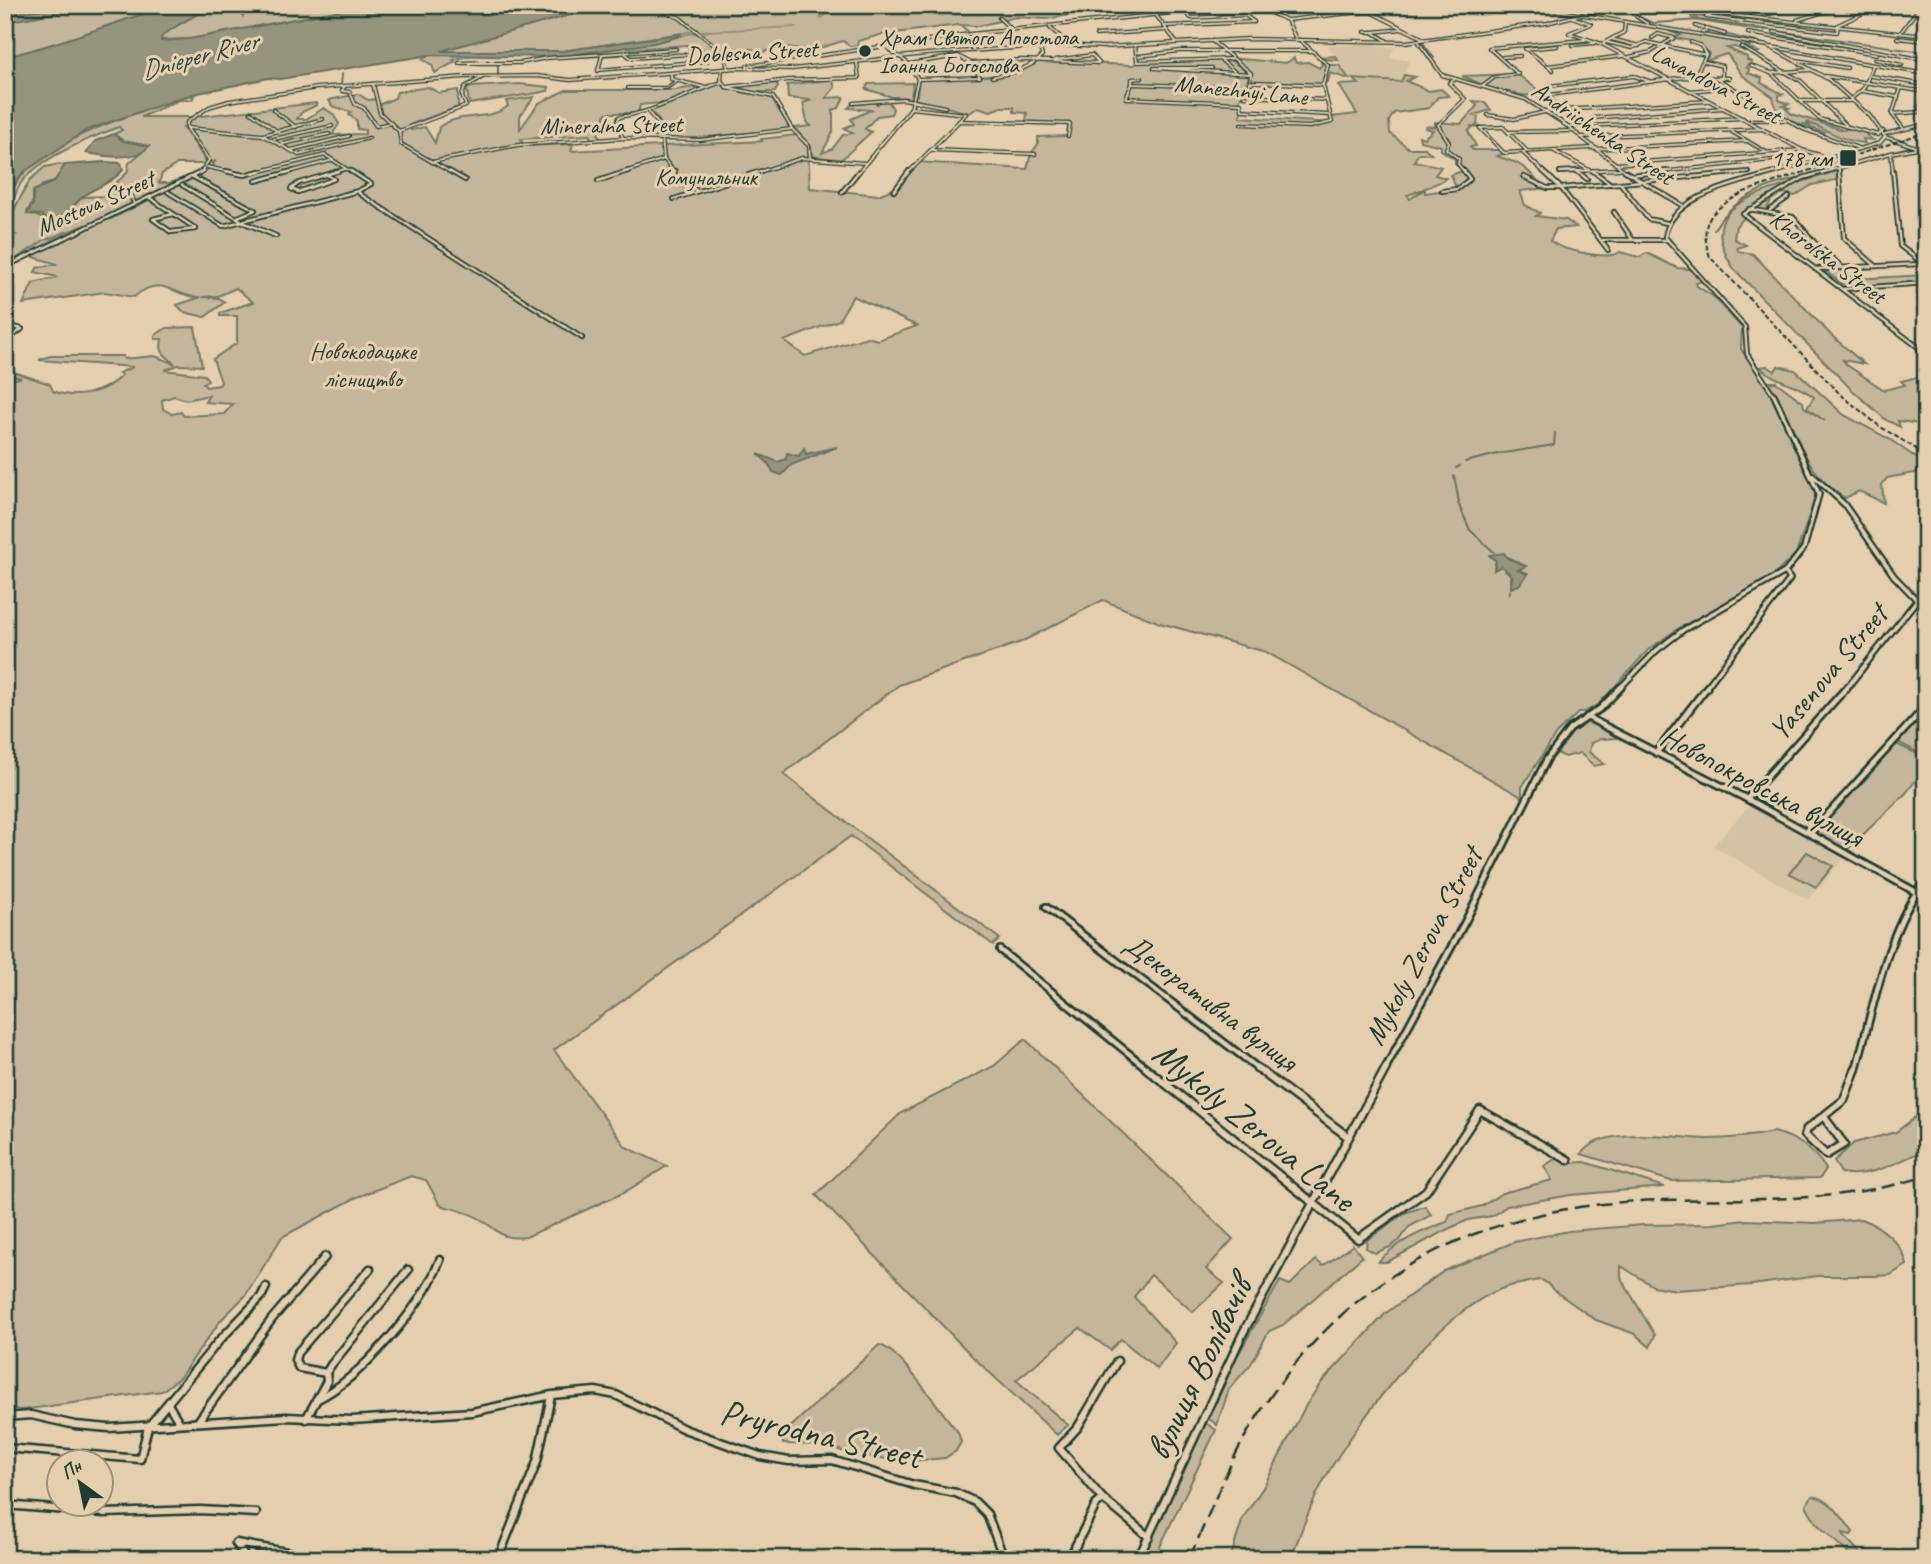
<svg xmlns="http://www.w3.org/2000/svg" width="1931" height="1564" font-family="Caveat,sans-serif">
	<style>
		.built { fill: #d4c2a4 }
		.green { fill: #c4b69a; stroke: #727a67; stroke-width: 2; fill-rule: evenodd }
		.water { fill: #97947d; stroke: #677160; stroke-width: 2 }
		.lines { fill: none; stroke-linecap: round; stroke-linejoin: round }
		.stream { stroke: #677160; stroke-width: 2 }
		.canal { stroke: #97947d; stroke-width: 2 }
		.river { stroke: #97947d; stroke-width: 3.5 }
		.minor-far4-casing { stroke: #1f3d34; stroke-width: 4.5 }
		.minor-far3-casing { stroke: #1f3d34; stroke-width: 6 }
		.minor-far2-casing { stroke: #1f3d34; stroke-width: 8 }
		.minor-far1-casing { stroke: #1f3d34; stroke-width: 10 }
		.minor-casing { stroke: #1f3d34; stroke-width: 11 }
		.minor-far4 { stroke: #e5ceae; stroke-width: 2 }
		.minor-far3 { stroke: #e5ceae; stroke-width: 2.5 }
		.minor-far2 { stroke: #e5ceae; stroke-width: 3.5 }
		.minor-far1 { stroke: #e5ceae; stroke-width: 4.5 }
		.minor { stroke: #e5ceae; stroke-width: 6 }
		.rail-far1 { stroke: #1f3d34; stroke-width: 2; stroke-dasharray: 5 2.5; stroke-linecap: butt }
		.rail { stroke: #1f3d34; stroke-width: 2.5; stroke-dasharray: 15 7; stroke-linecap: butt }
		.poi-dot { fill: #1f3d34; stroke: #e5ceae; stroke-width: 2.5 }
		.labels { text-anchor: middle; stroke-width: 6; stroke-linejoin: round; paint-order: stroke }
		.far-poi-label { font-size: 24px; fill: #1f3d34; stroke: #e5ceae; text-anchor: start }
		.far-street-label { font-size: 24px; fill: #1f3d34; stroke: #e5ceae }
		.far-park-label { font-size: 24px; fill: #274339; stroke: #e5ceae }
		.far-water-label { font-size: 26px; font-style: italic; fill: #2b463b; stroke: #e5ceae }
		.street-label { font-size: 30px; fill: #1f3d34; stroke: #e5ceae }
		.near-street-label { font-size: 37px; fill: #1f3d34; stroke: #e5ceae }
	</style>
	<rect width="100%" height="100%" fill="#e5ceae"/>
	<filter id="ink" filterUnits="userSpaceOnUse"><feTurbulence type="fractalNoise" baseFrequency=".0143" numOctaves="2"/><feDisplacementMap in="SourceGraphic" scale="14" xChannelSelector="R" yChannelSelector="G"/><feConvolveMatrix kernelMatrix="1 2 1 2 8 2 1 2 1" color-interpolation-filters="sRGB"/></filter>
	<g filter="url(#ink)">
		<!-- built -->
		<g class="built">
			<path d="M1354 42H1377V46L1397 48 1392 51 1390 58 1409 60 1402 82 1349 79 1328 45H1354Z"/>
			<path d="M1749 806 1845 857 1808 900 1713 846Z"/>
		</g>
		<!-- green -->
		<g class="green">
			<path d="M5 5H369L190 39 158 40 5 88Z"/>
			<path d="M606 5H1130L1046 19 1016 17 978 26 958 25 880 35 858 41 857 45 850 46 843 41 813 50 785 47 758 53 752 49H728L726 54 708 53 700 47 689 49 688 45 630 49 620 55 540 59V57C562 56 676 43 689 32L563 51H439Z"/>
			<path d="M1693 9H1710L1714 15 1725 13 1802 24 1801 27 1693 16 1699 20 1768 30H1758L1694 20 1691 17 1690 12H1696Z"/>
			<path d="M1709 30 1772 46H1744L1759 52 1753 55 1735 47 1727 48 1747 57V60L1752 62 1746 67 1749 69 1748 73 1762 78 1761 83 1783 94 1779 95V100L1789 104 1783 106 1789 108 1786 109 1792 114 1843 130 1852 128 1867 132 1866 135 1873 140 1863 139 1865 143C1847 143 1827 130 1807 122L1810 125 1802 124 1825 133V138L1771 110 1776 109 1773 97 1742 75 1727 54 1705 61 1709 54C1702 42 1688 40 1674 38L1681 35 1669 31 1707 34Z"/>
			<path d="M475 54 453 60 455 62 435 73 432 65 422 59 430 55Z"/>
			<path d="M1335 56 1338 60 1323 59 1329 65H1339L1349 79 1330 73 1328 81 1323 84 1250 83 1252 73 1230 58 1286 63 1294 58 1296 63 1308 62 1319 68 1322 64 1319 57Z"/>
			<path d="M1040 59 1055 62 1134 65 1137 62 1230 60 1250 74 1239 102 1242 104 1240 117 1332 123V117L1357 114 1339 85 1359 84 1353 79 1401 82 1404 75 1415 77 1406 81 1429 91 1441 89 1449 96 1438 97 1429 108 1394 113 1389 121 1390 133 1408 148H1425L1431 154 1419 153 1414 161 1441 167 1435 175 1446 178C1444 181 1412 194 1407 195L1410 199 1425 189V193L1454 189 1456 187 1450 175 1463 171 1455 164V159L1441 150V146L1420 141 1419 136 1424 138 1433 130 1425 128 1426 126 1435 127V122L1461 124 1477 106 1473 101 1484 102 1491 110 1474 115 1478 117 1477 125 1483 127 1470 126 1473 127 1468 131 1476 146 1470 147 1473 150H1500L1505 153 1497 156C1509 161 1520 162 1529 172 1536 179 1538 183 1547 188L1520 191 1525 205 1540 213 1536 216 1566 220 1576 227 1556 229 1550 241C1562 250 1608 261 1620 252L1639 257 1647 253 1677 268 1690 269 1702 281 1696 283 1697 286 1714 297 1742 328 1741 349 1770 391 1813 480 1815 499 1796 554 1774 575 1676 630 1648 650 1598 705 1585 712H1579L1556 734 1522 787V797L1266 652 1160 623 1103 600 1021 642 899 685 783 774 1000 939 993 945 851 836 554 1050 626 1147 667 1166 623 1193 526 1237C501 1240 500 1232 482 1220 470 1212 453 1209 440 1205L426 1180 411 1176 355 1198 282 1237 245 1296 221 1320 180 1377 162 1391 21 1410 5 1408V381L21 378 5 373V369L50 384 53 391C76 400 105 393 122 375L119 373 133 367 39 360 50 356H123L124 359 155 356 175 364C165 354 159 355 162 339H155V335L167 328 195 327 202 366 178 365 165 370 204 375 208 380 203 383 206 387 219 385 221 382 213 359 237 343V316H220V313L253 302 236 288 218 296 202 297 219 298 225 302 205 317 184 312 177 305 201 297C175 299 163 272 134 297L105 292 23 304 33 283 57 277 35 272 37 268 57 264 27 255 54 239 113 218 214 166 212 165 216 161 211 163 187 125 193 117 316 103 317 105 302 112 297 119H306L324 108 333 114 339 124 332 135 365 134V130L357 129V121L349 115 351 112 332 106 329 100 358 94 368 100 375 99 378 105 395 98 397 92 428 87 439 93 458 90V107L409 125 411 130 425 127 435 143 439 127C461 111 489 122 508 106L506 101 534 97 520 116V129L539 103 566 90H676L718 83 726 88 776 83 778 87 775 92H739L770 96 791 129 665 141 659 120 650 111 661 103 640 105 638 113H606L604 121 596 122 600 140 591 141 590 135 521 139 524 146 573 144 571 151 660 146 662 160 601 179 666 160 663 146 762 141 761 139 797 135 808 147 810 188 878 195 893 189 917 162 1027 169 1031 154 1038 144V137L1067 136 1068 125 1031 124 1026 121 1027 113 1014 112V107H1001L991 111 978 107 970 113 913 99 917 95 919 79 945 78 949 71V78L1007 75ZM853 296 917 326 878 340 867 337 805 356 784 341 839 320ZM209 395 205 402 233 404 224 414 184 416 181 412 172 414 163 409 162 400 174 396 186 400ZM1504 555 1524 566 1518 569 1527 573 1520 584 1512 587 1510 573 1501 566 1496 569 1494 567 1496 561 1490 556Z"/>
			<path d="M1517 74 1547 97 1521 95 1478 85H1483L1462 76Z"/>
			<path d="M832 79 835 87 826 98 844 97 839 108 833 110V132L822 153 832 149 843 135 853 133 844 128 854 124 851 119 871 110 848 108 851 105 875 102 878 105 877 102 888 100 893 109 891 114 877 116 865 129 871 132 841 160 812 156 811 146 794 128 811 126 807 122 803 103 812 100 788 98 787 85Z"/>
			<path d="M913 83 911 98 892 97 866 89 868 84Z"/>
			<path d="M519 84 549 87 548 91 537 93 469 104 467 89 472 87Z"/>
			<path d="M188 95 194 96 192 100H179L141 117H191L183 127 208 164H177L162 174 159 183H170L189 176 94 222 45 240 5 266V236L15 235 6 231 5 226 30 180 45 167 60 164 65 166 54 182 42 185 27 212 46 220 64 217 82 197 107 196V191L127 173 129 163 149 146 123 141 114 134 122 130 119 127C89 138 39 158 21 183 14 194 12 207 5 218 5 145 133 117 188 95Z"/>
			<path d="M1838 171 1836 180 1812 185 1795 196 1784 193 1772 199 1766 210 1754 208 1791 185Z"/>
			<path d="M1789 184 1740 214 1745 217 1736 226 1734 239 1746 245 1737 248 1738 251 1753 254 1831 335 1864 364 1843 360 1847 365 1884 390 1905 385 1901 381 1926 375V431L1914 423 1898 421 1900 427 1886 420 1851 389 1734 269C1697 214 1741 198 1789 184Z"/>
			<path d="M1841 270 1854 279 1925 275 1926 283 1846 287 1825 271Z"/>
			<path d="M1767 366 1775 371 1778 366 1795 370 1844 415 1891 440 1926 465V471L1887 478 1882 485 1884 503 1859 491 1845 498C1800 473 1796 420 1768 382H1776L1803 402 1804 407 1825 421 1807 408 1814 397C1797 383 1775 382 1760 367Z"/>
			<path d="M1916 719H1926V757L1896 741Z"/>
			<path d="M1588 720 1618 738 1601 739 1591 743 1589 752 1604 764 1594 766 1580 753 1565 757 1557 753 1569 735Z"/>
			<path d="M1894 743 1926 758V767L1906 793 1846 851 1814 835Z"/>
			<path d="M1807 852 1833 866 1816 887 1789 873Z"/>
			<path d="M1025 1039 1233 1239 1206 1269 1224 1283 1193 1312 1151 1275 1134 1297 1176 1343 1157 1369 1121 1339 1110 1350 1080 1328 1016 1380 1068 1425 1057 1435 974 1358 816 1195 901 1113 994 1066Z"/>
			<path d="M1926 1109V1149C1901 1161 1869 1179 1841 1173L1834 1161 1854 1143 1896 1132Z"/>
			<path d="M1774 1132C1797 1138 1813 1149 1826 1169L1820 1178 1671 1181 1581 1154C1602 1124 1676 1138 1708 1139 1730 1139 1753 1136 1774 1132Z"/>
			<path d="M1557 1158 1567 1163 1585 1162 1664 1187 1571 1195 1507 1206 1492 1216 1468 1220 1446 1230 1387 1262H1378C1396 1242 1422 1231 1447 1222L1450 1214 1482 1206 1502 1193 1552 1180 1544 1166Z"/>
			<path d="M1425 1206 1431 1215 1409 1227 1400 1240 1390 1247 1375 1253 1366 1248 1367 1240 1405 1213Z"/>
			<path d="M1861 1219C1881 1225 1903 1244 1907 1265L1890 1275 1875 1276H1818L1752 1285 1676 1290 1653 1286 1621 1266V1278L1655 1335 1650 1347 1635 1334 1596 1320 1552 1289C1541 1274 1535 1282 1520 1284 1451 1293 1357 1421 1324 1480 1311 1504 1300 1533 1291 1559H1230L1243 1518 1264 1486 1306 1405 1321 1383 1386 1313 1444 1271 1514 1242 1569 1231 1643 1225 1713 1224 1745 1220 1815 1223Z"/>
			<path d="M1353 1245 1362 1257 1283 1325 1269 1331 1251 1364 1229 1389 1217 1425 1209 1419 1235 1360 1280 1281 1290 1285 1316 1260 1323 1266Z"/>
			<path d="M879 1345C899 1348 942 1414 958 1432L961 1442 956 1451 945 1458 899 1462 877 1457H859L825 1445 783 1444 782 1435Z"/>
			<path d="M1206 1423 1216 1430 1154 1559H1141Z"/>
			<path d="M1812 1496C1831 1498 1842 1518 1853 1532L1851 1535 1843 1533 1845 1537 1866 1559H1854L1816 1523 1806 1505Z"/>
		</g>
		<!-- water -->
		<g class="water">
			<path d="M66 5H98L5 22V15Z"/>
			<path d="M174 5 240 6 248 11 243 16 242 11 234 9 235 7C209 4 182 22 162 36L161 41 190 39 369 5H606L441 51H563L693 32 654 43 557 57 430 55 280 79 268 78 189 95 87 130 24 172 15 183 5 206V57C63 44 117 20 174 5Z"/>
			<path d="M114 134 123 141 149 146C137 162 103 156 86 153L95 141Z"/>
			<path d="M104 162 121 163 123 170C112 183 98 186 85 195 71 205 68 218 49 221L41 215 27 214 33 204V191L54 182 65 165Z"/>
			<path d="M837 447 791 465 782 475 773 472 768 463 758 454 778 462 786 459 787 453 799 456 804 448 806 454Z"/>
			<path d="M1504 553 1507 558 1526 566 1518 570 1528 574 1519 585 1511 588 1512 576 1501 566 1494 570 1496 561 1490 555Z"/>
		</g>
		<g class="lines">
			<!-- stream -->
			<g class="stream">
				<path d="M1639 17 1653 23"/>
				<path d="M1655 23 1700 20 1890 47"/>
				<path d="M959 25 968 31"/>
				<path d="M1669 31 1680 35"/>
				<path d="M1421 40 1434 58"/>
				<path d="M1892 48 1926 52"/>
				<path d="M498 64V75"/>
				<path d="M341 85 342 74"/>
				<path d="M1841 166 1912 146"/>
				<path d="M1714 229C1734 197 1766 185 1802 178"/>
				<path d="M1504 453 1554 445 1555 433"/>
				<path d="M1465 462 1502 453"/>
				<path d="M1456 468 1460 466"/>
				<path d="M1454 476 1459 502"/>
				<path d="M1458 503 1470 530"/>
				<path d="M1471 531 1494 552"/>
				<path d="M1509 594 1510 591"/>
			</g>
			<!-- canal -->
			<path class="canal" d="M707 31 796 27"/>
			<!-- river -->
			<g class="river">
				<path d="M787 5 803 14H825L821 18"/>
				<path d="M683 34 707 31"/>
			</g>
			<defs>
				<g id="minor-far4">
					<path d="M650 5 680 18 724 53 728 69"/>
					<path d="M1252 5 1287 20 1296 39"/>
					<path d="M1357 5 1424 39"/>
					<path d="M1525 5 1768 46 1828 79 1870 116 1885 137 1926 150"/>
					<path d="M1628 5 1637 17 1648 24"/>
					<path d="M1692 5V10L1702 12 1926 36"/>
					<path d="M1277 8 1322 5"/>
					<path d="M1570 8 1582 5"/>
					<path d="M1367 9 1384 5"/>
					<path d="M1738 10 1751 13"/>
					<path d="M1184 11 1191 18 1245 15 1254 22"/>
					<path d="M1155 14 1176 42"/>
					<path d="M1770 14 1760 9 1784 5 1795 8"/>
					<path d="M1711 15 1706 17 1837 32 1838 25 1880 5"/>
					<path d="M1763 15 1809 5"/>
					<path d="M1572 17 1591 24 1569 33 1602 44"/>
					<path d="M999 18 1012 30"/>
					<path d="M1287 20 1369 11"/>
					<path d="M1797 20 1846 5"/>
					<path d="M1625 22 1624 32 1602 44 1802 150 1823 156"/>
					<path d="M1166 26 1254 22"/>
					<path d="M1695 26 1725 34"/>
					<path d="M1050 28 1070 45"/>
					<path d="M1365 32H1373"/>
					<path d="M1774 32 1926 60"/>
					<path d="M1901 32 1921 5"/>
					<path d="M1004 33 1040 48 1042 56 1037 61"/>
					<path d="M1748 33 1877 54"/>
					<path d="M965 35 974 51"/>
					<path d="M1096 35 1167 30"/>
					<path d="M1897 38 1926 41"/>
					<path d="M1611 39 1639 46"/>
					<path d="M1212 41 1251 73 1250 83"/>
					<path d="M1387 41 1373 32 1402 29"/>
					<path d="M1418 41 1442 75 1525 99 1560 121 1628 173"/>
					<path d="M1606 42 1632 48 1646 42"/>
					<path d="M1646 42 1706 55"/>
					<path d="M1691 42 1701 46 1706 55 1698 70"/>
					<path d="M1135 45 1137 62 1231 59"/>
					<path d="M1573 45 1595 43"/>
					<path d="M1741 47 1801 81 1846 125"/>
					<path d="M1772 47 1926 74"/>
					<path d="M1525 49 1557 46"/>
					<path d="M1526 49 1553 70"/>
					<path d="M626 54 631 58 690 54"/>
					<path d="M958 56 971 63 1022 60 1099 63"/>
					<path d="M1139 56 1180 51H1311"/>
					<path d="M1503 57 1520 56"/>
					<path d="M1629 57 1651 52 1674 38 1658 34 1652 38"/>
					<path d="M1875 59 1902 65"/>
					<path d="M1055 60 1092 55 1099 63"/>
					<path d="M1221 60 1236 73"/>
					<path d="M1796 60 1847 68"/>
					<path d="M488 62 459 63H520L547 58 676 49"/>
					<path d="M1705 62 1722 66V77"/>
					<path d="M909 64 958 56"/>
					<path d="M747 66 970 34 1250 5"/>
					<path d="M1548 66 1623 56"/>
					<path d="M1751 66 1771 73 1819 119 1878 135 1883 131"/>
					<path d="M1212 68H1154L1251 74"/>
					<path d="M598 70 707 61"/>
					<path d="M722 70 721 80 726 87 773 97 792 129 809 146 810 157"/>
					<path d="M598 71 602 55"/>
					<path d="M1770 73 1810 70"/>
					<path d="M671 74V79L703 87"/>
					<path d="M1825 76 1926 92"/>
					<path d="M1871 76 1926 85"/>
					<path d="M992 77 1018 71 1034 63"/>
					<path d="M1142 78 1132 79V84L1248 88 1250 83 1255 82 1323 85"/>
					<path d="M1716 78 1803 129 1858 148"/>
					<path d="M918 79 980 77 971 63"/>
					<path d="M1454 80 1449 83 1465 99 1438 125 1449 142 1446 149 1459 159 1458 164 1465 173"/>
					<path d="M373 84 380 113 399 131 401 144 452 173"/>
					<path d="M1132 84 1126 98 1241 103 1242 110 1328 115"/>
					<path d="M1483 86 1495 77 1518 74 1489 48 1585 40"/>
					<path d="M1548 86 1634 76 1652 82"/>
					<path d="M344 87 342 91 350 92 355 104 364 108 376 126 391 123"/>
					<path d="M726 87 789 80 859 78 857 63"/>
					<path d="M628 88H666L676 82"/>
					<path d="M1901 88 1892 114 1903 128"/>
					<path d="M1690 91 1730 87"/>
					<path d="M1862 91 1898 97"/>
					<path d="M1244 96 1327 100"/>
					<path d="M1851 99 1864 88 1873 65"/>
					<path d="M1801 101H1852"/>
					<path d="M853 103 903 99 945 107"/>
					<path d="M273 110 296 127"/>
					<path d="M1558 110 1549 95 1686 77 1729 78"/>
					<path d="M1546 111 1708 101"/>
					<path d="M251 112 277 131"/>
					<path d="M649 113 661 127 664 159 675 173"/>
					<path d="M1892 114 1919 112 1925 92"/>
					<path d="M1488 115 1514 119 1545 112"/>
					<path d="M1593 118 1724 108"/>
					<path d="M1751 120H1788"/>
					<path d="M959 121 1070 124 1068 136"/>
					<path d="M1241 124 1310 127 1332 122 1323 85 1328 65 1300 40"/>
					<path d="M1570 127 1743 118"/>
					<path d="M188 128 262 135 299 155 369 138"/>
					<path d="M1480 128 1504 153 1592 148"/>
					<path d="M1480 128 1503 127 1527 151"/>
					<path d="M399 131 466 106 462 96 465 87 483 77"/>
					<path d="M1508 132 1572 131"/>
					<path d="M1732 132 1766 152"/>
					<path d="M1885 134 1926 124"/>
					<path d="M263 135 323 119"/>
					<path d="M1581 137 1763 129"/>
					<path d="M623 138 617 123 619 117C656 112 686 94 722 82"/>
					<path d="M274 139 332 126"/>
					<path d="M283 144 329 134"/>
					<path d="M1594 149 1747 141"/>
					<path d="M291 150 349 136"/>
					<path d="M932 150 1035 154"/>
					<path d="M1554 151 1589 170"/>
					<path d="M1522 152 1545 173"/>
					<path d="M432 162 518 145 623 138 700 140 792 129"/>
					<path d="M1615 164 1801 150"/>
					<path d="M207 167 234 173"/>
					<path d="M1839 168V173"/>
					<path d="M1577 171 1579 173"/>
					<path d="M1593 171 1596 173"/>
					<path d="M1560 172 1620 169"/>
					<path d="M200 173 209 160 187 128V122L209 107 229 101 317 88 465 77 537 76 570 80 737 68 792 69 926 54 1058 45 1104 47 1247 39 1406 42 1547 23 1618 5"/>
					<path d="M253 173 325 155 353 173"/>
					<path d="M286 173 333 160"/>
					<path d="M332 173 345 169"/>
					<path d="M622 173 664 159"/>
					<path d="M756 173 802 158 865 163"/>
					<path d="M858 173 911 108 918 79 909 64 884 45"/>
					<path d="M908 173 966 114 911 108"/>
					<path d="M1651 173 1791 158 1806 162"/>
					<path d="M1739 173 1749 172"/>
					<path d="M1773 173 1880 143 1885 137"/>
					<path d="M1821 173 1891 153"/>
					<path d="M1893 173 1891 153 1917 148"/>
				</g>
				<g id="minor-far3">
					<path d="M226 171 244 175 260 171"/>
					<path d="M351 171 371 184 358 191 360 194 582 338"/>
					<path d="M449 171 465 180"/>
					<path d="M675 171 670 178 696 190"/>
					<path d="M1543 171 1561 188 1608 250"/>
					<path d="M1577 171 1587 179"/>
					<path d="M1593 171 1611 184"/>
					<path d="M1625 171 1682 205"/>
					<path d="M1827 171 1803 178 1743 214 1926 353"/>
					<path d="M1839 171 1844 238 1876 266"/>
					<path d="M1893 171 1900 246 1926 266"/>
					<path d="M1560 172 1578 171"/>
					<path d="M327 175 334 179 298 192 291 189 299 183 338 171"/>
					<path d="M1631 175 1668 171"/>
					<path d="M193 177 255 210 238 217"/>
					<path d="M1524 177 1547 188H1561L1749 172"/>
					<path d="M256 181 292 171"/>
					<path d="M598 181 628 171"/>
					<path d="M1621 184 1648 219 1667 223"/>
					<path d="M182 185 245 223 276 236"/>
					<path d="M128 189 134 203"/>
					<path d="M894 191 909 171"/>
					<path d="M1442 191 1457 189 1470 179 1464 171"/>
					<path d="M168 192 223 226 358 191"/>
					<path d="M842 192 859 171"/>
					<path d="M150 198 196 229 171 232 153 219 173 214"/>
					<path d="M674 199 761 171"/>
					<path d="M1749 209 1793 217 1815 243 1843 268"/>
					<path d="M1770 210 1789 197"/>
					<path d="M1614 212 1632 239"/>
					<path d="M1603 240H1667"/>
					<path d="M5 267 203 171"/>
					<path d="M1815 269 1921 264"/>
					<path d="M1843 289 1926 283"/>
					<path d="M5 325 22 329 5 342"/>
					<path d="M1775 397 1747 354 1745 327 1665 237C1671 193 1743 183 1779 171"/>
				</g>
				<g id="minor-far2">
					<path d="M1812 475 1844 504 1894 576 1917 600 1846 689"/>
					<path d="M1926 553 1920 556 1926 564"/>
					<path d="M1619 689 1657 650 1683 630 1785 572 1804 548 1819 494 1774 395"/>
					<path d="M1705 689 1790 579 1785 572"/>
				</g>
				<g id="minor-far1">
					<path d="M1587 717 1747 799 1916 892"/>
					<path d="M1656 753 1707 687"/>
					<path d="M1747 799 1847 687"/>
					<path d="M1810 834 1926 706"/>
					<path d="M1046 907 1259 1069"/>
					<path d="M1000 950 1148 1069"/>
					<path d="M1385 1069 1466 920 1547 759 1570 729 1601 708 1621 687"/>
					<path d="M1856 1069C1873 1011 1887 926 1926 880"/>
				</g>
				<g id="minor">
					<path d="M1146 1068 1358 1239 1426 1191 1480 1110 1568 1160"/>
					<path d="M1257 1068 1347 1136"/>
					<path d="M1824 1117 1844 1144 1826 1155 1805 1135 1807 1129 1844 1100 1856 1068"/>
					<path d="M1117 1361 1078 1427 1059 1448 1103 1499 1149 1537"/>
					<path d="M326 1373 299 1368 295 1360 297 1353 370 1269"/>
					<path d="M316 1400C360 1379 423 1306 440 1260"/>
					<path d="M168 1404 179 1422"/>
					<path d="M5 1417 31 1415 75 1425 109 1428 286 1417 352 1420 472 1412 552 1395 595 1391 616 1395 684 1429 760 1456 789 1461 832 1460 914 1485 956 1493 975 1502 987 1514 1004 1559"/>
					<path d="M306 1419 327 1381 326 1373 331 1365 408 1270"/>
					<path d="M199 1420 272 1319 325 1257"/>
					<path d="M5 1448 140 1459 148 1427 218 1342 261 1297 266 1287"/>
					<path d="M5 1505 104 1513 200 1510 256 1513"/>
					<path d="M236 1543 326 1559"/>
					<path d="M236 1543 246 1559"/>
					<path d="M212 1559 219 1557"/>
					<path d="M498 1559 537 1462 551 1396"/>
					<path d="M1069 1559 1096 1505 1103 1499"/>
					<path d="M1138 1559 1243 1333 1386 1068"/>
				</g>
			</defs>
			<!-- minor-far4 casing -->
			<use href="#minor-far4" class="minor-far4-casing"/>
			<!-- minor-far3 casing -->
			<use href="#minor-far3" class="minor-far3-casing"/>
			<!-- minor-far2 casing -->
			<use href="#minor-far2" class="minor-far2-casing"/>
			<!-- minor-far1 casing -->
			<use href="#minor-far1" class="minor-far1-casing"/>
			<!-- minor casing -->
			<use href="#minor" class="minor-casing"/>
			<!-- minor-far4 -->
			<use href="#minor-far4" class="minor-far4"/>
			<!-- minor-far3 -->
			<use href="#minor-far3" class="minor-far3"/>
			<!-- minor-far2 -->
			<use href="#minor-far2" class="minor-far2"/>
			<!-- minor-far1 -->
			<use href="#minor-far1" class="minor-far1"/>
			<!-- minor -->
			<use href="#minor" class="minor"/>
			<!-- rail-far1 -->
			<path class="rail-far1" d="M1926 132 1744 192C1713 210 1697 219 1710 257L1839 393 1879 426 1926 455"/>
			<!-- rail -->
			<path class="rail" d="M1189 1559C1210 1514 1226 1467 1252 1425 1346 1270 1485 1204 1664 1200 1754 1198 1839 1204 1926 1176"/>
		</g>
	</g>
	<!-- markers -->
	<g class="poi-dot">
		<circle cx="865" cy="51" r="7"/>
		<rect x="1839" y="149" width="18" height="18" rx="3.5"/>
	</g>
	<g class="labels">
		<!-- far-poi labels -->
		<g class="far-poi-label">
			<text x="879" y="45">Храм Святого Апостола<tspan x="879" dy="28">Іоанна Богослова</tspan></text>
			<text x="1832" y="166" text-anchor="end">178 км</text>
		</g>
		<!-- far-street labels -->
		<g class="far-street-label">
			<text transform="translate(752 52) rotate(-3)" y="8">Doblesna Street</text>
			<text transform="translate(1716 84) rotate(28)" y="8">Lavandova Street</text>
			<text transform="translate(1241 90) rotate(6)" y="8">Manezhnyi Lane</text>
			<text transform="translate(611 125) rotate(-1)" y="8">Mineralna Street</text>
			<text transform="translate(1603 133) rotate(34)" y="8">Andriichenka Street</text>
			<text transform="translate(95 203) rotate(-24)" y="8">Mostova Street</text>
			<text transform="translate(1828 257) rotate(37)" y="8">Khorolska Street</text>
		</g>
		<!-- far-park labels -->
		<g class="far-park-label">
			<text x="706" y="185">Комунальник</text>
			<text x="363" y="359">Новокодацьке<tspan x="363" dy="28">лісництво</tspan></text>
		</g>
		<!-- far-water labels -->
		<g class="far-water-label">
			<text transform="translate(199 55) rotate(-15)" y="9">Dnieper River</text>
		</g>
		<!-- street labels -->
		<g class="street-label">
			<text transform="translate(1828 672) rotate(-50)" y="10">Yasenova Street</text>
			<text transform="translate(1762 786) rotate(28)" y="10">Новопокровська вулиця</text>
			<text transform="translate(1423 946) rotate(-62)" y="10">Mykoly Zerova Street</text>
			<text transform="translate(1211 1002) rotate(37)" y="10">Декоративна вулиця</text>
		</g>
		<!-- near-street labels -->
		<g class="near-street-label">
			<text transform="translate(1255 1125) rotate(39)" y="13">Mykoly Zerova Lane</text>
			<text transform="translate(1198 1368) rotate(-64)" y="13">вулиця Волівачів</text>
			<text transform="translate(821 1433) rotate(13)" y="13">Pryrodna Street</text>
		</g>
	</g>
	<!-- margin -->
	<rect width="1931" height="1564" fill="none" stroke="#e5ceae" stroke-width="28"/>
	<rect x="14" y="14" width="1903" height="1536" fill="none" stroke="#1f3d34" stroke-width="2.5" filter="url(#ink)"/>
	<!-- north arrow -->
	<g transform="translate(80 1483) rotate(327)"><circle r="33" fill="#e5ceae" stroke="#96947d" stroke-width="2"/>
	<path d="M0-5L12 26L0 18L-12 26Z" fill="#1f3d34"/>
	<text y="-10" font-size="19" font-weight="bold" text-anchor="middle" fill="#1f3d34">Пн</text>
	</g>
</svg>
